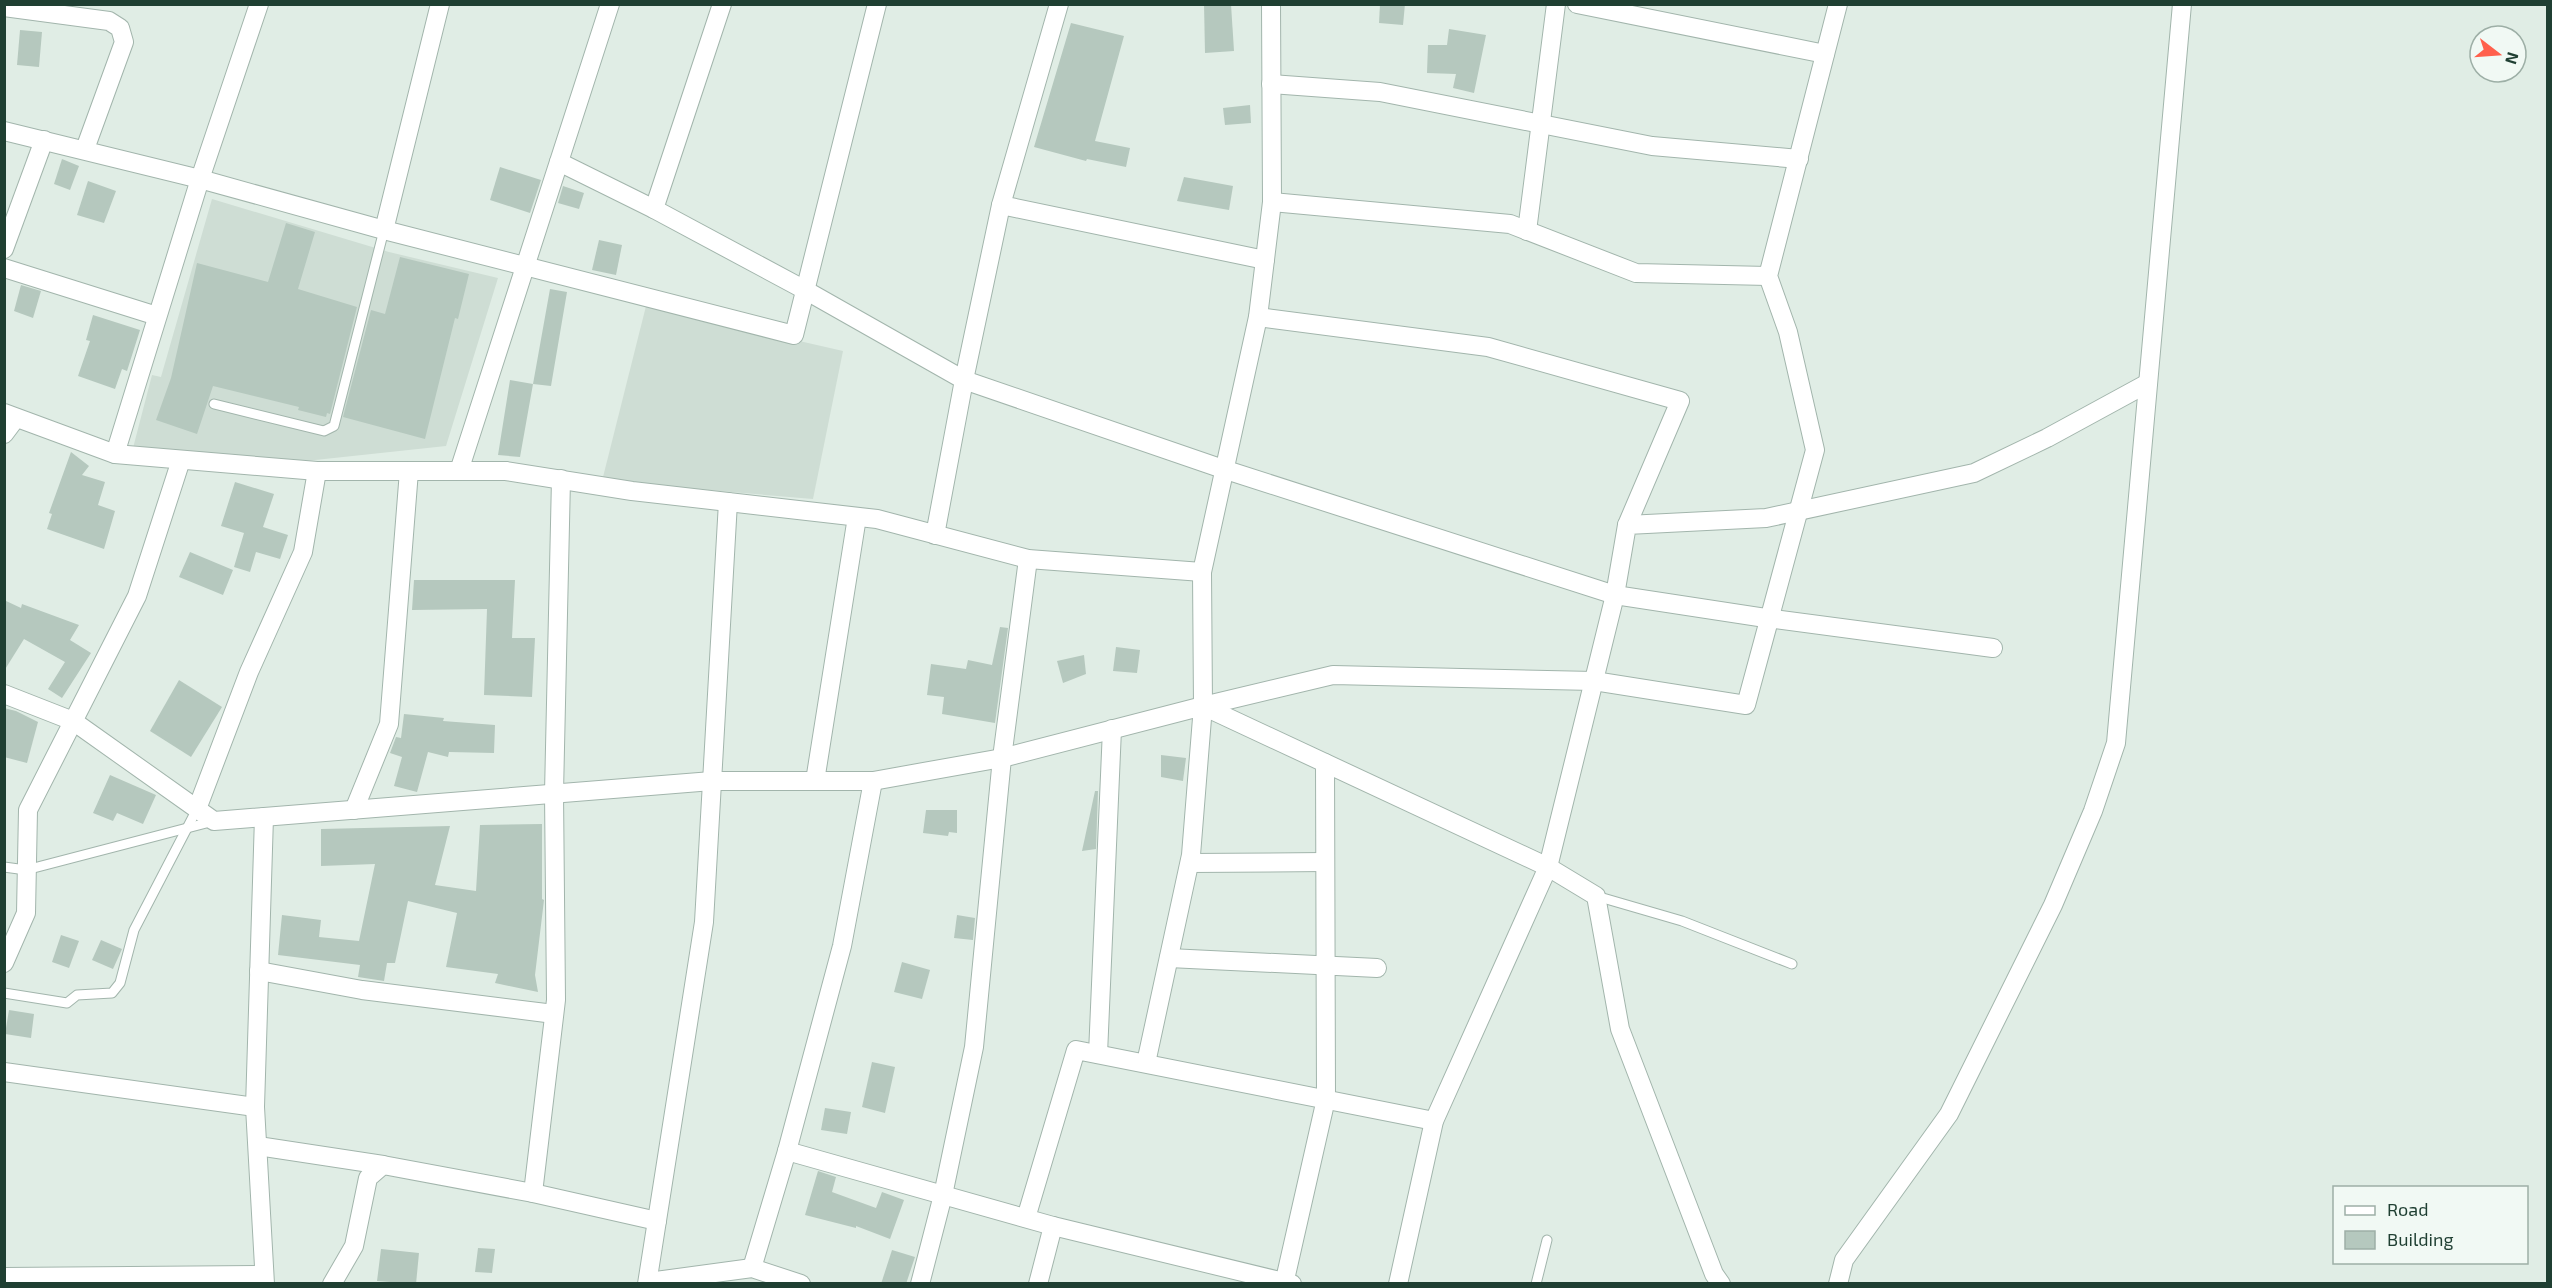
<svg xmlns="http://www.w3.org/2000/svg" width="2552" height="1288" font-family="'Exo 2',sans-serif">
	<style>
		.built { fill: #ceddd4 }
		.building { fill: #b5c8be }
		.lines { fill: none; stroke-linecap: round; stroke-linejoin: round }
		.lane-casing { stroke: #a2b5ac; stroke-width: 11 }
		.street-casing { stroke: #a2b5ac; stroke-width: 20 }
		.lane { stroke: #fff; stroke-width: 9 }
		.street { stroke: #fff; stroke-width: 18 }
	</style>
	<rect width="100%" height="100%" fill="#e0ede5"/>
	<!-- built -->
	<g class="built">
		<path d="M212 199 389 252 498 278 446 446 306 461 133 448 152 375 161 377Z"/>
		<path d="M646 306 843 351 813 499 602 481Z"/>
	</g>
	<!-- building -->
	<g class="building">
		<path d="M1204 4H1231L1234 51 1205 53Z"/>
		<path d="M1380 4H1405L1403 25 1379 23Z"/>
		<path d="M1071 23 1124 36 1095 141 1130 148 1126 167 1087 159 1086 161 1034 147Z"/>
		<path d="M1449 29 1486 35 1474 93 1453 88 1456 74 1427 73 1428 45H1447Z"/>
		<path d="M20 30 42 32 39 67 17 65Z"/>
		<path d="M1250 105 1251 123 1225 125 1223 108Z"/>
		<path d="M62 159 79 166 70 190 54 184Z"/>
		<path d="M500 167 541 180 530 213 490 200Z"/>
		<path d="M1184 177 1233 186 1229 210 1177 201Z"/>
		<path d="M88 181 116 191 104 223 77 215Z"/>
		<path d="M563 186 584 193 579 209 558 203Z"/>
		<path d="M286 223 315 232 298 289 357 307 330 414 327 413 326 417 298 410 299 407 213 386 197 434 156 420 171 378 197 263 268 282Z"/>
		<path d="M599 240 622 245 616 275 592 270Z"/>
		<path d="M400 257 469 274 458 319 455 318 425 439 343 417 371 310 385 314Z"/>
		<path d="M21 285 41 291 33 318 14 311Z"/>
		<path d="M550 289 567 292 551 386 533 384 520 457 498 455 510 380 533 384Z"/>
		<path d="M93 315 140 330 127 371 122 369 115 389 78 376 90 341 86 340Z"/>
		<path d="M71 452 89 466 82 475 105 482 98 505 115 511 104 549 47 529 52 514 49 513Z"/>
		<path d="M235 482 274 494 263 527 288 535 280 559 256 552 250 572 234 567 244 533 221 526Z"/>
		<path d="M190 552 233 570 223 595 179 577Z"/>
		<path d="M414 580H515L512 638H535L532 697 484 695 487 609 412 610Z"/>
		<path d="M4 600 21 608 22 604 79 625 70 640 91 653 62 698 48 689 65 662 24 639 4 671Z"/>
		<path d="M1000 627 1008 628 995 723 942 714 944 697 927 695 931 664 966 669 968 660 992 665Z"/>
		<path d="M1116 647 1140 650 1137 673 1113 671Z"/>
		<path d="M1084 655 1086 674 1063 683 1057 661Z"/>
		<path d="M179 680 222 707 191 757 150 731Z"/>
		<path d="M4 708 16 711 38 722 27 763 4 757Z"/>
		<path d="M404 714 444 718 443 721 495 725 494 753 449 752 448 757 428 752 417 792 394 786 402 757 390 753 396 737 401 738Z"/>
		<path d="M1161 755 1186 758 1183 781 1161 777Z"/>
		<path d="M110 775 156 795 143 824 117 813 113 821 93 813Z"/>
		<path d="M1095 791H1098L1096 849 1082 851Z"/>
		<path d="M926 810H957V833L949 832 948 836 923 833Z"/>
		<path d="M542 824V899L544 900 535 975 538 992 495 983 498 974 446 967 457 913 408 901 395 963H387L384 981 358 977 360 965 278 955 282 915 321 920 319 937 359 941 375 864 321 866V829L450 826 435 885 476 891 480 825Z"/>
		<path d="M957 915 975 918 973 940 954 938Z"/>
		<path d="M61 935 79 941 69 968 52 962Z"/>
		<path d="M101 940 122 949 113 969 92 960Z"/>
		<path d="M902 962 930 970 922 999 894 992Z"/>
		<path d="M9 1010 34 1014 31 1038 5 1034Z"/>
		<path d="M872 1062 895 1067 885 1113 862 1107Z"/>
		<path d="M825 1108 851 1112 847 1134 821 1130Z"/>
		<path d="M818 1171 836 1177 832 1192 876 1208 882 1192 904 1200 890 1239 856 1226V1228L805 1215Z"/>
		<path d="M478 1248 495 1249 492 1273 475 1272Z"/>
		<path d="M381 1249 419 1253 416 1284 377 1281Z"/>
		<path d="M892 1250 915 1257 906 1284H881Z"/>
	</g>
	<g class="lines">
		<defs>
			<g id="lane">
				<path d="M214 404 324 431 334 426 384 230"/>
				<path d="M4 867 26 870 214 821"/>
				<path d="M1596 896 1682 921 1792 964"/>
				<path d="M4 993 67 1003 77 995 112 993 120 983 134 930 197 809"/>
				<path d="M1536 1284 1547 1240"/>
			</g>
			<g id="street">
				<path d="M1577 4 1825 54"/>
				<path d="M4 7 109 21 120 28 124 42 85 149"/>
				<path d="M1271 84 1380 92 1652 146 1799 159"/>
				<path d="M4 131 200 179 384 230 794 335 877 4"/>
				<path d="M559 162 654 209 805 290 964 380 1223 469 1615 595 1759 617 1993 648"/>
				<path d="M1272 202 1510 224 1636 273 1768 276"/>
				<path d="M1001 205 1265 260"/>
				<path d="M654 209 722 4"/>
				<path d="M384 230 440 4"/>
				<path d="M1527 231 1556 4"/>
				<path d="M4 249 44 140"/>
				<path d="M4 268 157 316"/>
				<path d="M1258 317 1488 347 1680 401 1627 525"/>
				<path d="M4 413 115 454 317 471H506L632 491 877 519 1028 559 1202 572"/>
				<path d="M4 434 16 418"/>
				<path d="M115 454 200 179 259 4"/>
				<path d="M459 471 610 4"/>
				<path d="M935 535 964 380 1001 205 1059 4"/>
				<path d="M4 694 73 721 214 821 712 781H873L1002 758 1203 706 1548 867 1596 896 1620 1029 1714 1274 1721 1284"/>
				<path d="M1203 706 1333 675 1594 681 1746 705 1815 450 1788 332 1768 276 1838 4"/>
				<path d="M815 781 857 517"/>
				<path d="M197 809 249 672 303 552 317 471"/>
				<path d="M354 810 389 724 409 471"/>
				<path d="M264 817 255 1107 265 1284"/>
				<path d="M1190 863 1325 862"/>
				<path d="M1169 958 1377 968"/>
				<path d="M4 963 26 913 28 810 137 596 181 460"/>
				<path d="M259 971 362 990 554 1014"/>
				<path d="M1098 1054 1112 729"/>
				<path d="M1146 1063 1191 855 1203 706 1202 572 1258 317 1272 202 1271 4"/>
				<path d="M4 1072 255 1107"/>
				<path d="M258 1146 383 1165"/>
				<path d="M787 1151 1053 1226 1292 1284"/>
				<path d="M533 1193 556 1000 554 793 561 479"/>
				<path d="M1026 1218 1076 1050 1434 1121"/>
				<path d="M752 1268 787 1151 842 946 873 781"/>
				<path d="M4 1277 264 1275"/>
				<path d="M648 1282 752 1268 801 1284"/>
				<path d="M332 1284 354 1246 368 1178 383 1165 533 1193 657 1221"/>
				<path d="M647 1284 704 922 728 502"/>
				<path d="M920 1284 943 1195 974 1047 1002 758 1028 559"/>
				<path d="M1038 1284 1053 1226"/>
				<path d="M1284 1284 1326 1099 1325 763"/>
				<path d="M1398 1284 1434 1121 1548 867 1615 595 1627 525 1766 518 1974 473 2047 438 2148 383"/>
				<path d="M1838 1284 1844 1260 1949 1114 2053 905 2093 811 2116 743 2182 4"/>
			</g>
		</defs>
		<!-- lane casing -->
		<use href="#lane" class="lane-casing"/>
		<!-- street casing -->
		<use href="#street" class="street-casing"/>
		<!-- lane -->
		<use href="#lane" class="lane"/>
		<!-- street -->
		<use href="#street" class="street"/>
	</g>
	<!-- border -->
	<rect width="2552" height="1288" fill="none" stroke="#1f3f32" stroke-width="12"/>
	<!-- legend -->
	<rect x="2333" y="1186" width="195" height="78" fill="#f1f9f4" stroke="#9dafa6" stroke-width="1.5"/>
	<rect x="2345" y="1206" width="30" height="9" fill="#ffffff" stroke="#9dafa6" stroke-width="1.5"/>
	<text x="2387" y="1216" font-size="18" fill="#1f3f32">Road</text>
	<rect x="2345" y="1231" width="30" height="18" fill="#b5c8be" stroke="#9dafa6" stroke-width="1.5"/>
	<text x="2387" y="1246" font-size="18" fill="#1f3f32">Building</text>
	<!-- north arrow -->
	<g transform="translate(2498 54) rotate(107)"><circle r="28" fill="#f1f9f4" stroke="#9dafa6" stroke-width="1.5"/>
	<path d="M0-4.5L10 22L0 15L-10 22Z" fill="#ff604c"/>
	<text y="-9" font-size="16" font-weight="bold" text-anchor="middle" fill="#1f3f32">N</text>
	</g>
</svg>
